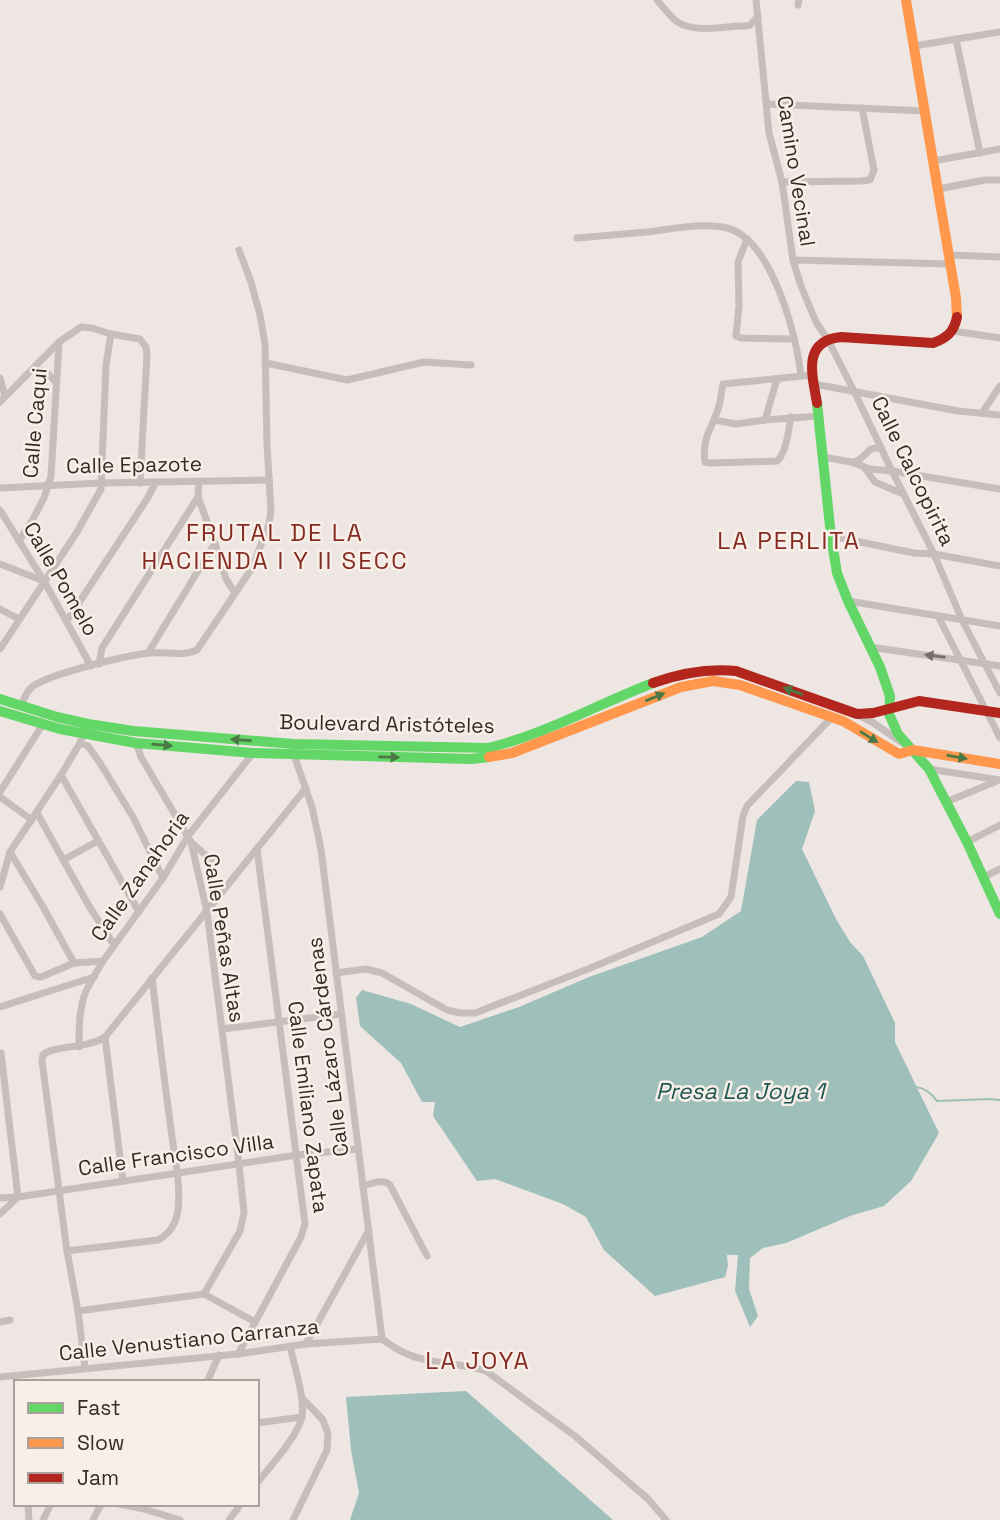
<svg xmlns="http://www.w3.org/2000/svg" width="1000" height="1520" font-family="'Space Grotesk',sans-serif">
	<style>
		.water { fill: #9ebfba }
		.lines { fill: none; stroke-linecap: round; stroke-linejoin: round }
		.stream { stroke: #9ebfba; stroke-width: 2 }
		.street { stroke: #c6beba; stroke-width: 7 }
		.fast { stroke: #63d668; stroke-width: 10 }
		.slow { stroke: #ff974d; stroke-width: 10 }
		.jam { stroke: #b3261e; stroke-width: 10 }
		.oneway { fill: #776d6a }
		.oneway2 { fill: #4b7845 }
		.labels { text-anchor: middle; stroke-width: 5; stroke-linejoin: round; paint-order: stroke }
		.street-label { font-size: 21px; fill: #372b28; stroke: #f9efe9 }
		.water-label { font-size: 23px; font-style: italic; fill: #1f5753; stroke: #f9efe9 }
		.quarter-label { font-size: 24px; letter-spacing: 2px; fill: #842c23; stroke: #f9efe9 }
	</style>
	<rect width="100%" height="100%" fill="#ede6e2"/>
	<!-- water -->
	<g class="water">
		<path d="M796 781 809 782 815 811 802 849 836 919 850 942 863 956 895 1023V1042L939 1133 911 1181 884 1206 850 1216 786 1243 763 1248 750 1258 749 1289 758 1316 750 1327 735 1291 738 1255H727L728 1266 725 1277 655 1296 604 1250 586 1217 563 1204 495 1179 477 1181 433 1116 435 1102H422L401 1063 360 1026 356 998 362 990 411 1004 460 1027 519 1007 589 977 702 937 741 911 757 820Z"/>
		<path d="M466 1391 613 1520H350L359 1493 351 1450 346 1397Z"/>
	</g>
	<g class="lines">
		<!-- stream -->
		<path class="stream" d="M916 1087C925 1088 932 1094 937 1101L989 1099 1000 1100"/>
		<!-- street -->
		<g class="street">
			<path d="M657 0C663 7 669 15 676 21 696 35 724 25 746 26L750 25 758 16"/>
			<path d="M756 0 769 133 782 182 793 260 801 286 816 322 828 340 854 391 892 471 934 554 962 620 1000 693"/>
			<path d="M798 5 799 0"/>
			<path d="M956 39 980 153"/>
			<path d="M914 46 1000 32"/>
			<path d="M767 104 925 111"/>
			<path d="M933 161 1000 149"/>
			<path d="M782 182 861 181 870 180 874 170 862 108"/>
			<path d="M938 189 985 180H1000"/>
			<path d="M577 238C600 236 624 234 647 232 672 229 702 222 727 228 772 239 797 337 801 376"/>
			<path d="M747 239 738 262 739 306 736 336 741 338 794 339"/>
			<path d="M949 255 1000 257"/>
			<path d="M793 260 950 264"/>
			<path d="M953 331 1000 338"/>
			<path d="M266 363 347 380 424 362 471 365"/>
			<path d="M34 369 46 372 56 382"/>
			<path d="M0 378 5 396"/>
			<path d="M814 384 958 411 1000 415"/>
			<path d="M0 402 59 342 81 327 92 328 111 334 140 339 146 347 147 354 140 483"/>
			<path d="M982 413 1000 386"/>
			<path d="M791 417C788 431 787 452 777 461L710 463 705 462C702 438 710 432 717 412 721 403 721 393 723 384L813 375"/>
			<path d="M714 420 736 424 765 420 819 416"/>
			<path d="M765 420 777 379"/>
			<path d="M823 457 851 462 870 469 892 471 1000 489"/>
			<path d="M852 462 859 460 871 449 881 447"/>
			<path d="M864 467 875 482 903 494"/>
			<path d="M0 488 101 483 269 480"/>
			<path d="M198 497 215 543 226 579 235 593"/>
			<path d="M0 510 44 581 91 666"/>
			<path d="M831 536 914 553 934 554 1000 566"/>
			<path d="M19 541 33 519 44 498 51 476 59 343"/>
			<path d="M0 564 44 581"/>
			<path d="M848 601 1000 626"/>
			<path d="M0 609 19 619"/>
			<path d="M938 616 1000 738"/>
			<path d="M67 621 147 499 156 482"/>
			<path d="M870 647 1000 666"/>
			<path d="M0 649 77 532 101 489 106 365 111 334"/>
			<path d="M148 653 215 543"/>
			<path d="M99 664 102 648 198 497 199 481"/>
			<path d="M22 705C24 698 26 692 32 687 48 674 125 656 148 653 164 651 182 657 197 650L252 568 269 524 271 510 267 445 265 344 260 315 251 282 239 250"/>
			<path d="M858 715 872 722 901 742"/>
			<path d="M136 742 141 757 191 842 207 912 239 1164 244 1213 240 1231 204 1294"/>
			<path d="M80 743 88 746 100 763 133 817 163 878"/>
			<path d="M294 755 312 807 321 849 382 1339"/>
			<path d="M929 769 1000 780"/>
			<path d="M61 775 139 912"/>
			<path d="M0 792 43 724"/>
			<path d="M0 797 32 820"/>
			<path d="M946 802 997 781"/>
			<path d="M37 813 89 906 114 945"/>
			<path d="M191 842 211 860"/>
			<path d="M967 842 1000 825"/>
			<path d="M10 852 42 905 74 963"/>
			<path d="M63 860 98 841"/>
			<path d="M984 877 1000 869"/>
			<path d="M0 887 10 852 61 775 80 743 83 733"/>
			<path d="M0 914 35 976 41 977 74 963 103 961 163 878 188 836 253 753"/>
			<path d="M336 973 366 969 382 973 447 1010 460 1013H475L588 969 719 914 731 897 743 816 747 806 832 717"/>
			<path d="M0 1007 94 977"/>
			<path d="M222 1029 341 1014"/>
			<path d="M105 1037 123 1181"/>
			<path d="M79 1047C79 1028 79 1008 86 991 91 981 97 971 103 961"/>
			<path d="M363 1186C371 1184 383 1178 390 1185L427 1256"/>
			<path d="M0 1198 18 1197 297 1155 358 1149"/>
			<path d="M0 1214 18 1197 1 1053"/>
			<path d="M67 1251 158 1240C170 1234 176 1223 178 1210 181 1183 174 1155 171 1129 164 1079 158 1028 152 978"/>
			<path d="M204 1294 255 1322"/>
			<path d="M78 1311 204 1294"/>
			<path d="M0 1322 10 1320"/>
			<path d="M382 1339C389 1344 397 1350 405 1353 431 1365 460 1362 486 1371L575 1436 648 1499 666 1520"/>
			<path d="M306 1344 369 1230"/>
			<path d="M238 1354 301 1237 305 1224 257 849"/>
			<path d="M85 1368 78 1311 67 1251 42 1061 43 1055C53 1045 87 1049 105 1037L306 788"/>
			<path d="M0 1377 238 1354 306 1344 382 1339"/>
			<path d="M207 1382 219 1355"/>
			<path d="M257 1423 302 1417"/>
			<path d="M257 1483C269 1468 299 1435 302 1416 305 1398 294 1365 290 1346"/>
			<path d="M28 1504 29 1520"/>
			<path d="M119 1504 144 1509 180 1520"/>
			<path d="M43 1520 51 1504"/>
			<path d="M93 1520 99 1508 102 1504"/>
			<path d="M229 1520 241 1504"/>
			<path d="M293 1520 327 1450 328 1434 323 1420 302 1398"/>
		</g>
		<!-- fast -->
		<g class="fast">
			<path d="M817 403 831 536 837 573 848 601 880 667 890 696 889 714 898 734 929 769 967 842 1000 914"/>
			<path d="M0 699 57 717 88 724 133 731 294 744 488 748C546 734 598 704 653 683"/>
			<path d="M0 711 60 729 136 743 253 753 471 759 489 757"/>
		</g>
		<!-- slow -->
		<g class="slow">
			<path d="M906 0 956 298 957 317"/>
			<path d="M489 757 512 753 681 687 713 681 740 685 843 721 899 754 913 750 1000 764"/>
		</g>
		<!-- jam -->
		<g class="jam">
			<path d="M817 403C812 374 802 341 841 337L933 343C947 338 954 332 957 317"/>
			<path d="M653 683C681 673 707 668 736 671L857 714 873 713 919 701 1000 713"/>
		</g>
	</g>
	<!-- one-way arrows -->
	<defs><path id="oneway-solid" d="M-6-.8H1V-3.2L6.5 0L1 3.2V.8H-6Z" transform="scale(1.75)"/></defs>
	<use class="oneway" href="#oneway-solid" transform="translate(935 656) rotate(-172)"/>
	<g class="oneway2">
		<use href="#oneway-solid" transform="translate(793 691) rotate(-160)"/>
		<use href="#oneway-solid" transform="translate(655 697) rotate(-22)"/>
		<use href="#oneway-solid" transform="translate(869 737) rotate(32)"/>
		<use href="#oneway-solid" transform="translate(241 740) rotate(-176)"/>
		<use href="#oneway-solid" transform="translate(162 745) rotate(5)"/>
		<use href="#oneway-solid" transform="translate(389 757) rotate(1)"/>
		<use href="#oneway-solid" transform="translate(957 757) rotate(10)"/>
	</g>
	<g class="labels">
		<!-- street labels -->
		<g class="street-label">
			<text transform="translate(796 171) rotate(81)" y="7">Camino Vecinal</text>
			<text transform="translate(35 423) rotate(-85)" y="7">Calle Caqui</text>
			<text transform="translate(134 465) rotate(-1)" y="7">Calle Epazote</text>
			<text transform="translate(913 471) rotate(64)" y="7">Calle Calcopirita</text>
			<text transform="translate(61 579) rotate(60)" y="7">Calle Pomelo</text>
			<text transform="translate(387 724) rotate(1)" y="7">Boulevard Aristóteles</text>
			<text transform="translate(140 876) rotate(-55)" y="7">Calle Zanahoria</text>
			<text transform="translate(224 938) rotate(81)" y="7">Calle Peñas Altas</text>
			<text transform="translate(328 1047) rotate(-97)" y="7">Calle Lázaro Cárdenas</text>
			<text transform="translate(308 1107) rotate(83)" y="7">Calle Emiliano Zapata</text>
			<text transform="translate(176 1155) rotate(-8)" y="7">Calle Francisco Villa</text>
			<text transform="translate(189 1340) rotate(-6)" y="7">Calle Venustiano Carranza</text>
		</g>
		<!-- water labels -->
		<g class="water-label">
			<text x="740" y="1099">Presa La Joya 1</text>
		</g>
		<!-- quarter labels -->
		<g class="quarter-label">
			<text x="275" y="541">FRUTAL DE LA<tspan x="275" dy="28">HACIENDA I Y II SECC</tspan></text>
			<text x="789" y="549">LA PERLITA</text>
			<text x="478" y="1369">LA JOYA</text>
		</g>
	</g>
	<!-- legend -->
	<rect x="14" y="1380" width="245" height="126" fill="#f9efe9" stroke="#aba19c" stroke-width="2"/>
	<rect x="28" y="1403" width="35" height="10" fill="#63d668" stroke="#aba19c" stroke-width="2"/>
	<text x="77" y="1415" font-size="21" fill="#372b28">Fast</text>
	<rect x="28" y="1438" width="35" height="10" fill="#ff974d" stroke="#aba19c" stroke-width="2"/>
	<text x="77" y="1450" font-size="21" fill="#372b28">Slow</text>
	<rect x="28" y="1473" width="35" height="10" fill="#b3261e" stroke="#aba19c" stroke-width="2"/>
	<text x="77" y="1485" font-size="21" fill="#372b28">Jam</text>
</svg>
